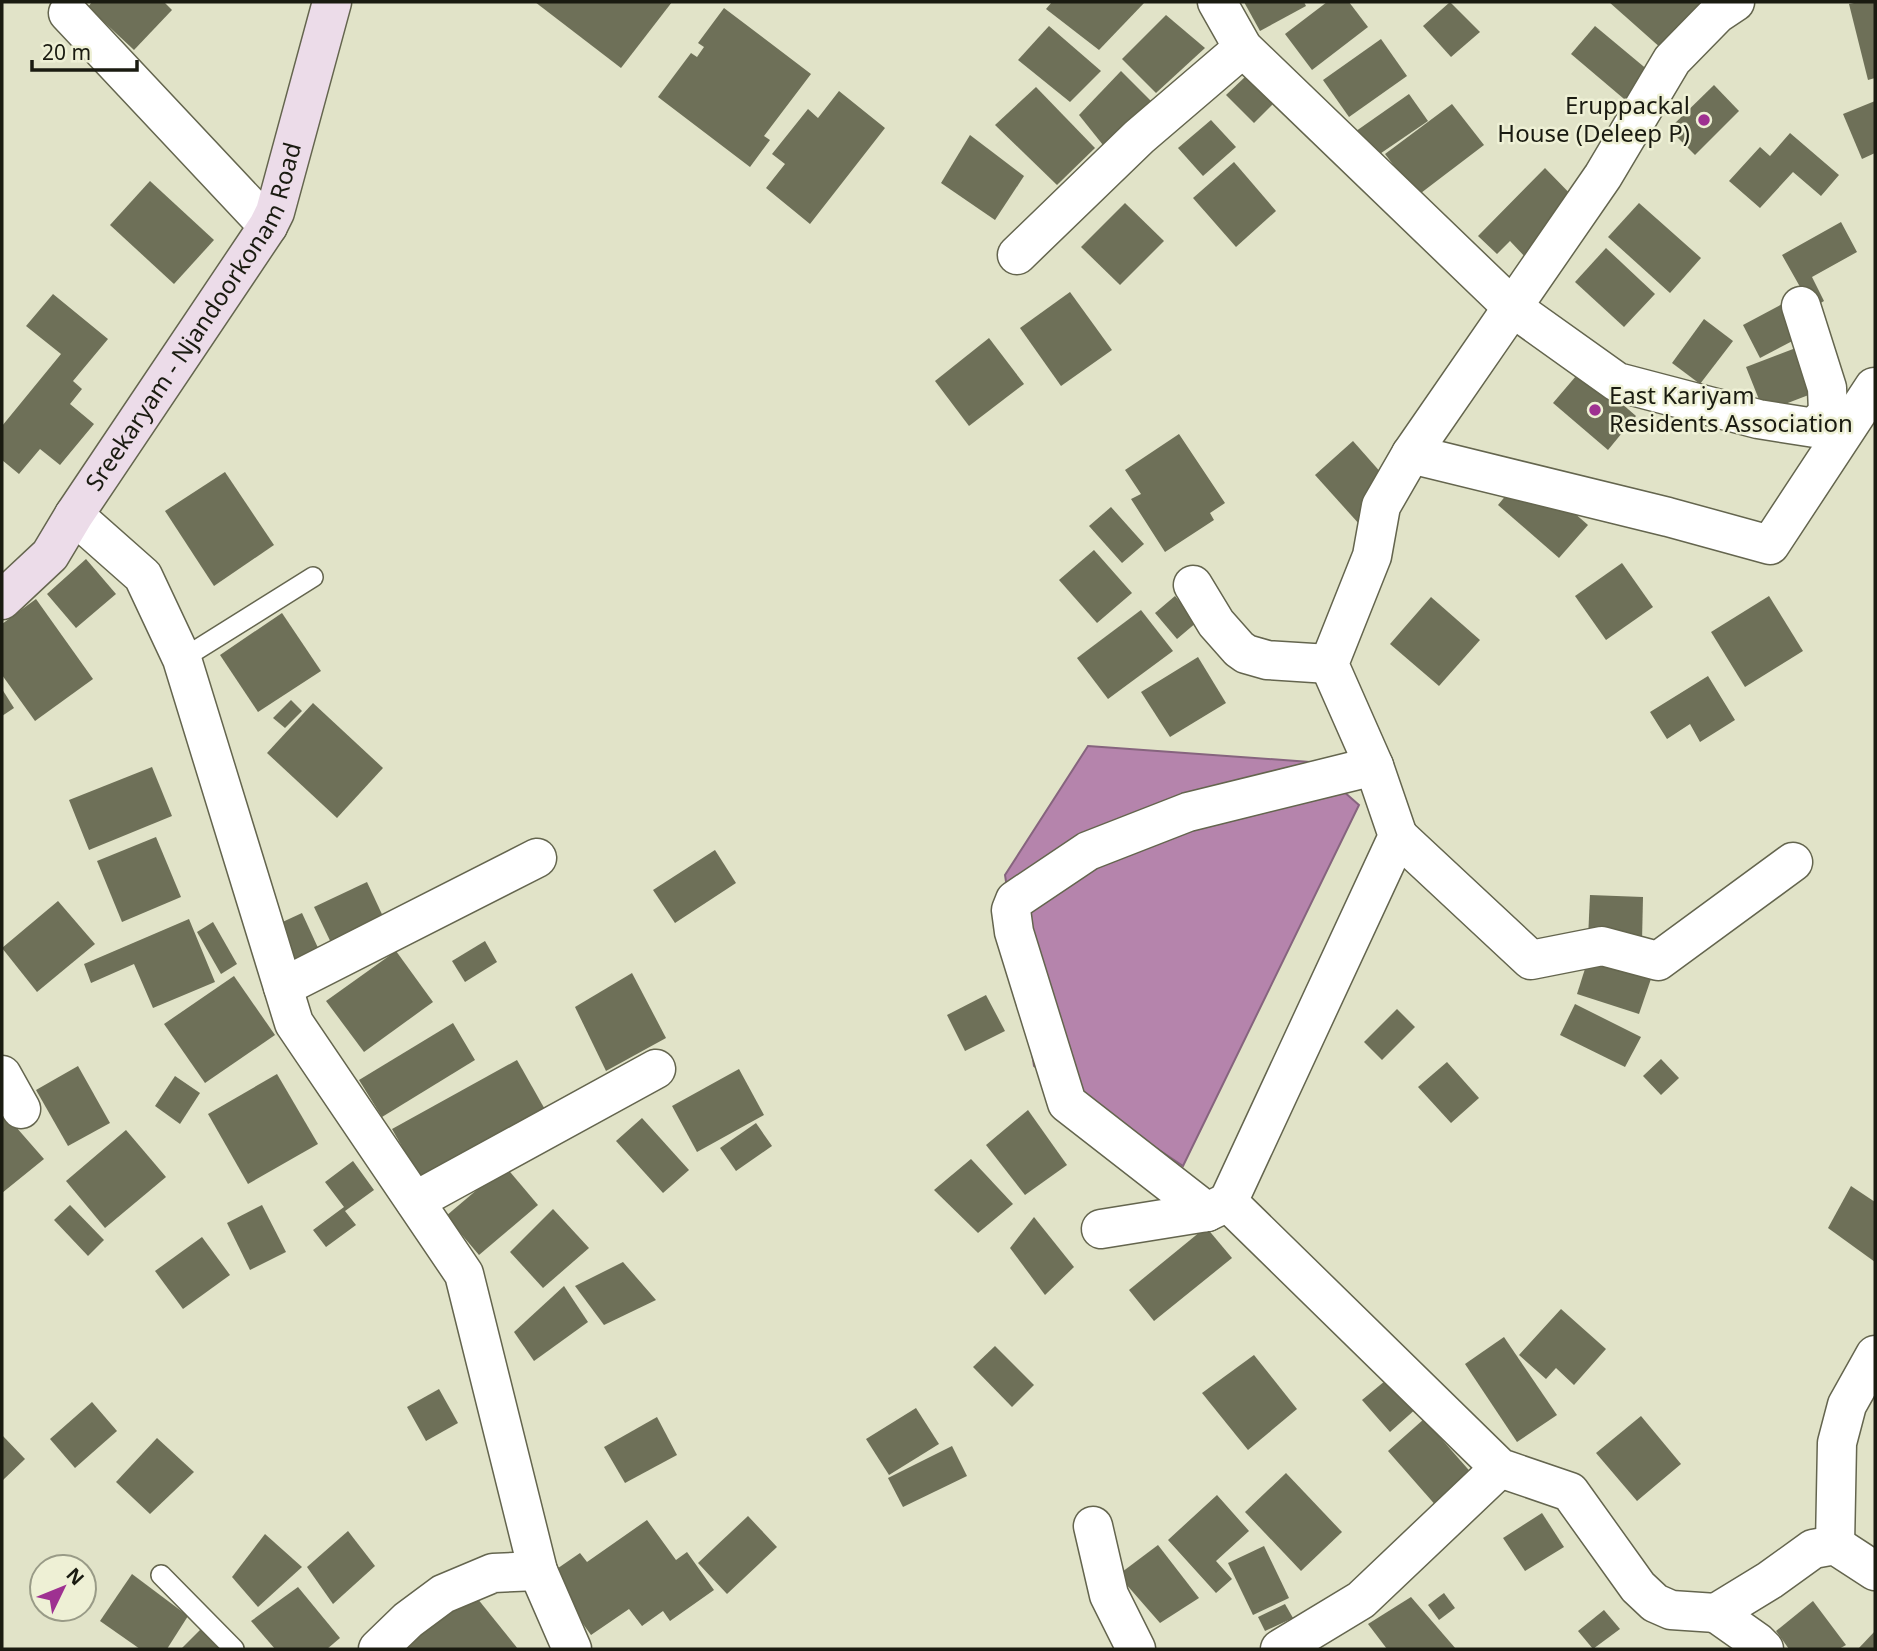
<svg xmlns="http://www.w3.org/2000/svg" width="1877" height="1651" font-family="'Noto Sans',sans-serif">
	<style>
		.water { fill: #b584ac; stroke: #86647e; stroke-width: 2 }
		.building { fill: #6e7058 }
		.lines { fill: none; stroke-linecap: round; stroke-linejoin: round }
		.service-casing { stroke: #64654e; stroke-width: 22 }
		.minor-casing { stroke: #64654e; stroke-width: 41 }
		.tertiary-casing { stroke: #64654e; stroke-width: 41 }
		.secondary-casing { stroke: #64654e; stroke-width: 41 }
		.service { stroke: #fff; stroke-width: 19 }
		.minor { stroke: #fff; stroke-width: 38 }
		.tertiary { stroke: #fff; stroke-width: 38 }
		.secondary { stroke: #ecdce9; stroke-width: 38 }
		.poi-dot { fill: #9e3191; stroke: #eef0d5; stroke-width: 2.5 }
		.labels { text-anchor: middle; stroke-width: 5; stroke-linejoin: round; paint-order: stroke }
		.poi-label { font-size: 24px; fill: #1a1b11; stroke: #eef0d5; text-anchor: end }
		.street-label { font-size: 24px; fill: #1a1b11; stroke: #eef0d5 }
	</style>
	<rect width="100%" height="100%" fill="#e1e3c8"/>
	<!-- water -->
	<path class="water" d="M1088 746 1310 762 1359 805 1183 1166 1034 1066 1005 875Z"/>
	<!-- building -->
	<g class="building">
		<path d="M92 2H164L172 10 134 50 88 7Z"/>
		<path d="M535 2H672L621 68Z"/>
		<path d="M1052 2H1145L1099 50 1046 9Z"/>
		<path d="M1244 2H1304L1306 6 1260 31Z"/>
		<path d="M1327 2H1349L1368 27 1312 70 1285 34Z"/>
		<path d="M1450 2 1480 32 1451 57 1423 26Z"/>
		<path d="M1609 2H1721L1671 57Z"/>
		<path d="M1859 2H1875V78L1868 80 1849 4Z"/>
		<path d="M724 8 811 74 764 136 770 140 750 167 658 97 691 53 697 57 704 47 698 43Z"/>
		<path d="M1166 15 1205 48 1156 93 1122 59Z"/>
		<path d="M1049 26 1101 71 1070 102 1018 60Z"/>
		<path d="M1595 26 1655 76 1630 104 1571 54Z"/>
		<path d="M1381 39 1407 76 1349 117 1323 80Z"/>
		<path d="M1121 71 1151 101 1103 145 1079 115Z"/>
		<path d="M1246 76 1273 104 1254 123 1226 95Z"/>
		<path d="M1714 85 1739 111 1695 155 1669 129Z"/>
		<path d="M1036 87 1095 148 1057 185 995 125Z"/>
		<path d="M839 91 885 128 810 224 766 188 785 164 772 154 808 109 818 118Z"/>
		<path d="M1409 94 1428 121 1368 162 1349 136Z"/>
		<path d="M1875 101V153L1862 159 1843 114Z"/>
		<path d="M1452 104 1484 145 1417 196 1385 154Z"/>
		<path d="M1211 120 1236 147 1203 176 1178 148Z"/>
		<path d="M1790 133 1839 175 1821 196 1793 172 1760 208 1729 181 1760 147 1770 156Z"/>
		<path d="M970 135 1024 176 995 220 941 183Z"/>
		<path d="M1234 162 1276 211 1236 247 1193 198Z"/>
		<path d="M1545 168 1582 206 1528 260 1510 241 1497 254 1478 236Z"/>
		<path d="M150 181 214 240 174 284 110 225Z"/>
		<path d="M1125 203 1164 241 1120 285 1081 247Z"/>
		<path d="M1639 203 1701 258 1670 293 1608 237Z"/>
		<path d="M1841 222 1857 252 1812 277 1824 301 1812 308 1782 255Z"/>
		<path d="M1606 248 1655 294 1624 327 1575 282Z"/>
		<path d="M1070 292 1112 350 1061 386 1020 328Z"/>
		<path d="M53 294 108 339 73 381 82 389 70 404 94 424 60 465 40 449 19 474 2 460V426L61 354 26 326Z"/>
		<path d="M1784 303 1802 336 1760 358 1743 325Z"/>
		<path d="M1704 319 1733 341 1700 384 1672 363Z"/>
		<path d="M989 338 1024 384 969 426 935 381Z"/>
		<path d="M1801 346 1819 391 1764 412 1746 367Z"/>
		<path d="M1582 369 1636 416 1608 450 1553 403Z"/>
		<path d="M1179 434 1225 503 1210 513 1214 520 1165 552 1131 499 1141 494 1125 470Z"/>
		<path d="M1353 441 1398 492 1360 525 1315 475Z"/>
		<path d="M1526 471 1588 525 1559 558 1498 505Z"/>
		<path d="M225 472 274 545 214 586 165 511Z"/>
		<path d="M1111 507 1144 544 1122 563 1089 526Z"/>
		<path d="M1094 550 1132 593 1097 623 1059 580Z"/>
		<path d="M86 559 116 594 76 628 47 594Z"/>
		<path d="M1622 563 1653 607 1606 640 1575 596Z"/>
		<path d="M1175 596 1197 622 1177 639 1155 613Z"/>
		<path d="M1769 596 1803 651 1745 687 1711 632Z"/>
		<path d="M1431 597 1480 640 1439 686 1390 644Z"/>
		<path d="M36 599 93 679 35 721 2 675V624Z"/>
		<path d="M1141 610 1173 651 1108 699 1077 658Z"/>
		<path d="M282 613 321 671 258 712 220 655Z"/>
		<path d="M1198 657 1226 703 1170 737 1141 692Z"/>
		<path d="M1708 676 1735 720 1700 742 1690 724 1667 739 1650 712Z"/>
		<path d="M2 689 14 708 2 716Z"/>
		<path d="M291 700 302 711 285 728 273 718Z"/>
		<path d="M313 703 383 768 337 818 267 753Z"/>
		<path d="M152 767 172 816 89 850 69 800Z"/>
		<path d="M156 837 181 897 122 922 97 861Z"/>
		<path d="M715 850 736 883 675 923 653 890Z"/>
		<path d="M367 882 387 925 334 949 314 907Z"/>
		<path d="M1590 895 1643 897 1642 941 1588 939Z"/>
		<path d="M58 901 95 944 37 992 2 948Z"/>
		<path d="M302 913 319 950 292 961 276 925Z"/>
		<path d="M189 919 215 982 153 1008 134 964 91 983 84 964Z"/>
		<path d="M213 922 237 964 221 974 197 932Z"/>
		<path d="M485 941 497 962 465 982 452 961Z"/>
		<path d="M396 951 433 1002 364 1052 326 1001Z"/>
		<path d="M1590 953 1653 973 1639 1014 1577 994Z"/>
		<path d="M632 973 666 1038 606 1071 575 1007Z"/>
		<path d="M234 976 275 1035 205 1083 164 1024Z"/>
		<path d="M986 995 1005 1031 965 1051 947 1015Z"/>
		<path d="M1575 1004 1641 1037 1625 1067 1560 1035Z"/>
		<path d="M1397 1009 1415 1027 1382 1060 1364 1042Z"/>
		<path d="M453 1023 475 1060 382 1117 359 1080Z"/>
		<path d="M1661 1059 1679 1078 1661 1095 1643 1076Z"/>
		<path d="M517 1060 547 1113 422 1182 392 1129Z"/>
		<path d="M1447 1062 1479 1098 1451 1123 1418 1087Z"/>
		<path d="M78 1066 110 1123 68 1146 36 1090Z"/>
		<path d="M739 1069 764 1115 697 1152 672 1106Z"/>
		<path d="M277 1074 318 1144 248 1184 208 1114Z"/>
		<path d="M175 1076 200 1093 180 1124 155 1106Z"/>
		<path d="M1028 1110 1067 1165 1025 1195 986 1145Z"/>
		<path d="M2 1111 44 1159 2 1193Z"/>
		<path d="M642 1118 689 1170 663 1193 616 1141Z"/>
		<path d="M756 1123 772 1146 736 1171 720 1148Z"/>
		<path d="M126 1130 166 1177 105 1228 66 1181Z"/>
		<path d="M971 1159 1013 1204 978 1233 934 1190Z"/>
		<path d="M353 1161 374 1190 345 1211 356 1225 326 1247 313 1230 344 1207 325 1182Z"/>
		<path d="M505 1166 538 1205 479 1255 446 1216Z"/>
		<path d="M1851 1186 1875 1202V1262L1828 1228Z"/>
		<path d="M70 1205 104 1240 88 1256 54 1220Z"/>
		<path d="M262 1205 286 1252 250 1270 227 1223Z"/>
		<path d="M553 1209 589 1248 543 1288 510 1252Z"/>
		<path d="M1034 1217 1074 1267 1045 1295 1010 1248Z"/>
		<path d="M1206 1227 1232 1258 1154 1321 1129 1290Z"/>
		<path d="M202 1237 230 1275 183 1309 155 1271Z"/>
		<path d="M623 1262 656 1300 604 1325 575 1286Z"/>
		<path d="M564 1286 588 1322 534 1361 514 1332Z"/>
		<path d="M1561 1309 1606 1349 1574 1385 1556 1368 1546 1379 1519 1355Z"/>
		<path d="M1504 1337 1557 1415 1517 1442 1465 1364Z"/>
		<path d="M995 1346 1034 1385 1012 1407 973 1367Z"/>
		<path d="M1254 1355 1297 1409 1248 1450 1202 1393Z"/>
		<path d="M1391 1376 1418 1407 1390 1432 1362 1400Z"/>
		<path d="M439 1389 458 1423 426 1441 407 1407Z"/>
		<path d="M92 1402 117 1431 75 1468 50 1439Z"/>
		<path d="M916 1408 939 1444 889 1475 866 1439Z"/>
		<path d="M1641 1416 1681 1464 1637 1501 1596 1453Z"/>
		<path d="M657 1417 677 1455 625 1483 604 1447Z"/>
		<path d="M1424 1419 1474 1476 1438 1508 1388 1451Z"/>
		<path d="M2 1435 25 1459 2 1481Z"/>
		<path d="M157 1438 194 1472 150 1514 116 1482Z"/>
		<path d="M952 1446 967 1476 903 1507 888 1478Z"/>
		<path d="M1286 1473 1342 1532 1301 1571 1245 1512Z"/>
		<path d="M1217 1495 1249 1531 1216 1561 1232 1579 1216 1593 1168 1540Z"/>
		<path d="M1542 1513 1564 1547 1525 1571 1503 1538Z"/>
		<path d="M748 1516 777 1547 727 1594 698 1563Z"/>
		<path d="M647 1520 676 1560 687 1552 714 1590 670 1621 663 1611 642 1626 629 1609 591 1635 548 1575 580 1553 587 1562Z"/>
		<path d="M348 1531 375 1566 333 1604 307 1567Z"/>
		<path d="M265 1534 302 1567 258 1607 232 1577Z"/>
		<path d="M1158 1545 1199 1598 1160 1623 1118 1575Z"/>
		<path d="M1264 1546 1289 1598 1253 1615 1228 1563Z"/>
		<path d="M132 1574 188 1616 167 1649H140L100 1621Z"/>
		<path d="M298 1587 340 1638 327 1649H275L251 1621Z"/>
		<path d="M473 1593 518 1649H392Z"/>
		<path d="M1444 1593 1455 1608 1439 1620 1428 1605Z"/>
		<path d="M1411 1597 1456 1649H1387L1368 1624Z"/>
		<path d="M1813 1601 1846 1645 1839 1649H1789L1776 1631Z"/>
		<path d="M1285 1604 1293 1618 1265 1631 1258 1617Z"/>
		<path d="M1604 1610 1620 1629 1593 1649 1578 1631Z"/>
		<path d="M203 1627 225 1649H181Z"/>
		<path d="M1875 1631V1649H1858Z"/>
	</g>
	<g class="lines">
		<defs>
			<g id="service">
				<path d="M182 659 313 577"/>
				<path d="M161 1575 234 1649"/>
			</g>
			<g id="minor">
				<path d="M68 13 268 226"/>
				<path d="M1017 255 1139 137 1243 48"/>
				<path d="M1512 307 1617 382 1758 419 1815 428 1828 412 1827 388 1801 306"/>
				<path d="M1411 454 1668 517 1770 545 1874 387"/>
				<path d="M74 515 143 576 182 659 294 1023 464 1274 538 1571 572 1649"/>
				<path d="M1193 585 1216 623 1239 649 1246 654 1267 660 1329 664"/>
				<path d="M1398 836 1531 960 1602 946 1658 961 1793 862"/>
				<path d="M283 987 537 858"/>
				<path d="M2 1075 21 1109"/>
				<path d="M415 1201 656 1069"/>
				<path d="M1228 1202 1207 1212 1067 1103 1014 932 1011 910 1015 900 1088 851 1188 812 1374 766"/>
				<path d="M1101 1229 1207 1212"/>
				<path d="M1093 1526 1109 1595 1136 1649"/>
				<path d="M1835 1545 1837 1443 1847 1405 1875 1355"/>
				<path d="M1716 1613 1757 1642 1764 1649"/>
			</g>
			<g id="tertiary">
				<path d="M1217 2 1243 48 1512 307"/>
				<path d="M1735 2 1717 14 1672 60 1603 176 1411 454 1381 506 1372 556 1329 664 1374 766 1398 836 1228 1202 1500 1468 1570 1492 1638 1587 1655 1603 1671 1610 1716 1613 1770 1580 1813 1549 1835 1545 1875 1571"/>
				<path d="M378 1649 408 1620 443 1594 493 1573 538 1571"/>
				<path d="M1280 1649 1361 1600 1500 1468"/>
			</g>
			<g id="secondary">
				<path id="s1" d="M2 600 50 555 74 515 268 226 275 212 332 2"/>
			</g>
		</defs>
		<!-- service casing -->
		<use href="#service" class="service-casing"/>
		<!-- minor casing -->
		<use href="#minor" class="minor-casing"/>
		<!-- tertiary casing -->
		<use href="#tertiary" class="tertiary-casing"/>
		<!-- secondary casing -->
		<use href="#secondary" class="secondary-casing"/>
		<!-- service -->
		<use href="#service" class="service"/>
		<!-- minor -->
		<use href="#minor" class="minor"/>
		<!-- tertiary -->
		<use href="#tertiary" class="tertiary"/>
		<!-- secondary -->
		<use href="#secondary" class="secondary"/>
	</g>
	<!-- markers -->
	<g class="poi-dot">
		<circle cx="1704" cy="120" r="7"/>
		<circle cx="1595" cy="410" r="7"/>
	</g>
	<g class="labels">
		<!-- poi labels -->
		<g class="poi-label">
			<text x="1690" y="114">Eruppackal<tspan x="1690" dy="28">House (Deleep P)</tspan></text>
			<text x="1609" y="404" text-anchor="start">East Kariyam<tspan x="1609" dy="28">Residents Association</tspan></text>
		</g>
		<!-- street labels -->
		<g class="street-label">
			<text dy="8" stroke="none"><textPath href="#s1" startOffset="346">Sreekaryam - Njandoorkonam Road</textPath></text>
		</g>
	</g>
	<!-- border -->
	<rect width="1877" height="1651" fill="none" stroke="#1a1b11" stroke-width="7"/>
	<!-- north arrow -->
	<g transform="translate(63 1588) rotate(47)"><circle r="33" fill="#eef0d5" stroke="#999b87" stroke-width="2"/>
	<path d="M0-5L12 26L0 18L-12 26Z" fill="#9e3191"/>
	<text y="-10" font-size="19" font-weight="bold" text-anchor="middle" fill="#1a1b11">N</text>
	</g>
	<!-- scale -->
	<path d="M32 60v10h105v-10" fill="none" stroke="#1a1b11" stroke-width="3.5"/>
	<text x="42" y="60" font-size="21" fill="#1a1b11" stroke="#eef0d5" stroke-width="5" paint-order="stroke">20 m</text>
</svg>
